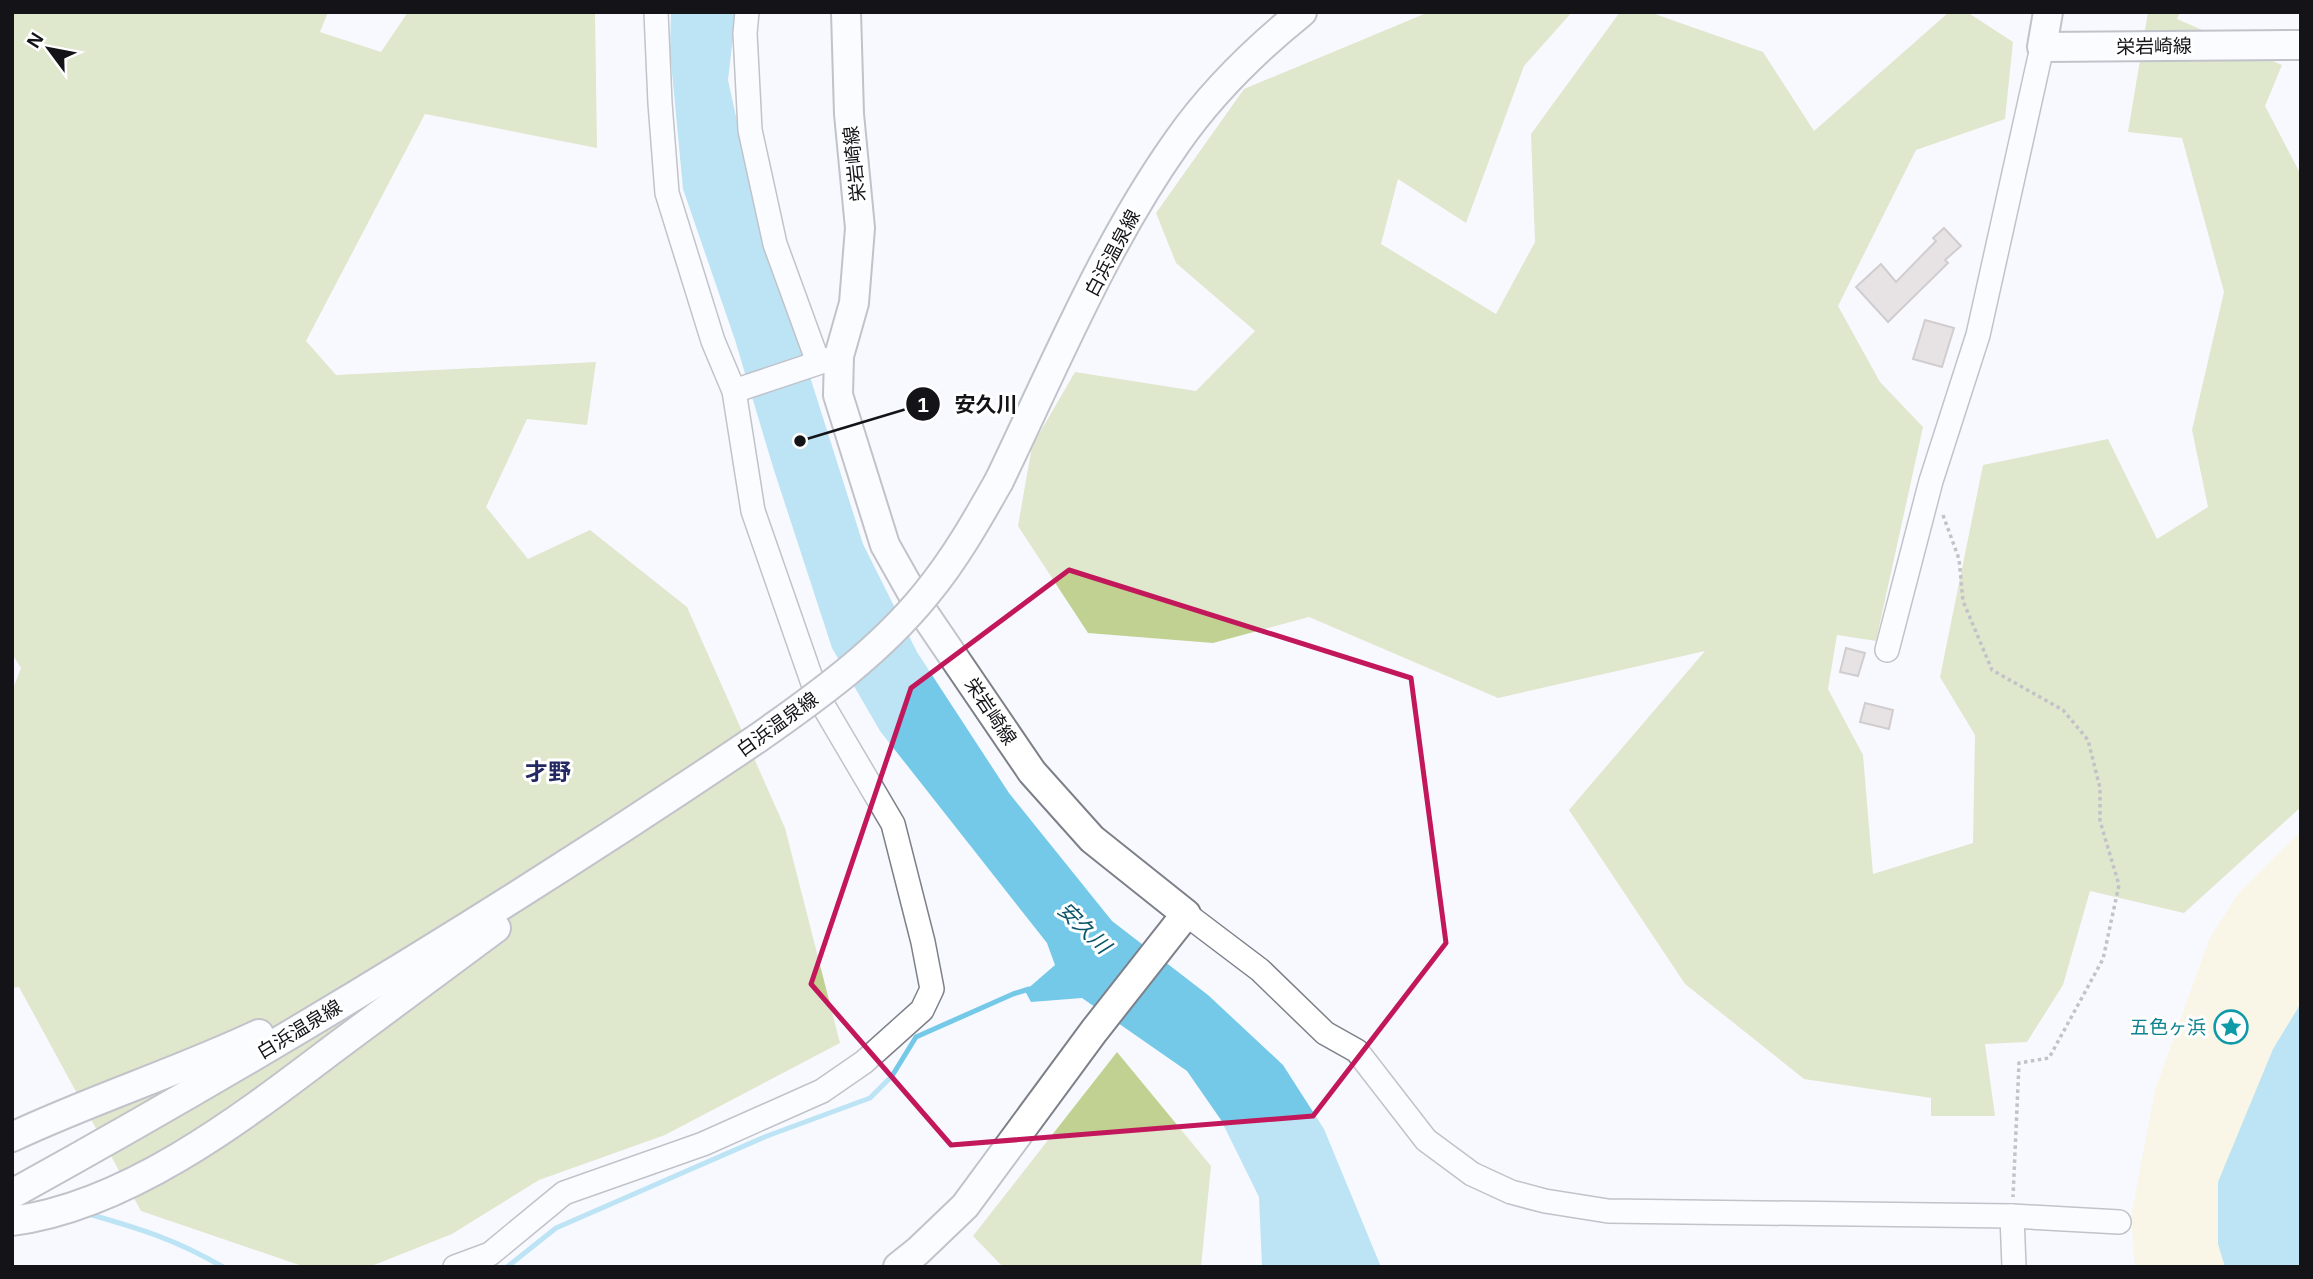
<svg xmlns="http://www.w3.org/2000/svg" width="2313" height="1279" font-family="Arial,'Noto Sans JP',sans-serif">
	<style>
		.green { fill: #c1d191 }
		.sand { fill: #faf0ca }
		.water { fill: #74c9e8 }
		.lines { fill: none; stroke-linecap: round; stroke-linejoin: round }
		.stream { stroke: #74c9e8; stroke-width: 5 }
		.building { fill: #d2c7c3; stroke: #a39895; stroke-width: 2 }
		.minor-casing { stroke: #7e8089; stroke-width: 26 }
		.major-casing { stroke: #7e8089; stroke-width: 32 }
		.path { stroke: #808085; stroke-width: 3.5; stroke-dasharray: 3.5 3.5; stroke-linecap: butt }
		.minor { stroke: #fff; stroke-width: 23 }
		.major { stroke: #fff; stroke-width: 28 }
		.major-bridge-casing { stroke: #7e8089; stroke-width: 32; stroke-linecap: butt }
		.major-bridge { stroke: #fff; stroke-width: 28 }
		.marked { fill: none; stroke: #c2185b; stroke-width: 5; stroke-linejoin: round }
		.labels { text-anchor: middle; stroke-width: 6; stroke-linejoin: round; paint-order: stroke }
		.street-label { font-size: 19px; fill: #141418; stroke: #fff }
		.culture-label { font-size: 19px; fill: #0d838f; stroke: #fff; text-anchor: end }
		.water-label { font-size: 21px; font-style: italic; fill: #0c556a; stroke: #fff }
		.quarter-label { font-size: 23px; font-weight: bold; fill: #252963; stroke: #fff }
		.leader { fill: none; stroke: #141418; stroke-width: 2.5 }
		.callout-dot { fill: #141418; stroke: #fff; stroke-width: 2.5 }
		.mark-label { font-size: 21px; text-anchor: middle; font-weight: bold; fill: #fff }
		.callout-label { font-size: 21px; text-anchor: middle; font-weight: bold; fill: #141418; stroke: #fff; stroke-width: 6; stroke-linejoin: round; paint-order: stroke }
	</style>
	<rect width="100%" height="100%" fill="#f8f9ff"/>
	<!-- green -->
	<g class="green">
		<path d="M12 12H328L320 32 381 52 408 12H595L597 148 425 114 306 341 336 375 596 362 587 425 527 419 486 507 528 559 590 530 687 607 785 828 840 1043 665 1135 539 1180 452 1234 369 1267H305L141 1211 19 987 12 988V691L21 668 12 654Z"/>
		<path d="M1429 12H1572L1524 66 1466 223 1398 179 1381 244 1496 314 1535 242 1531 134 1620 12H1649L1763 52 1814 131 1949 12H1967L2013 42 2005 119 1916 150 1838 306 1880 382 1923 427 1876 641 1837 635 1828 689 1863 755 1873 874 1973 843 1975 735 1940 677 1983 465 2108 439 2157 539 2208 507 2192 430 2224 292 2182 138 2128 132 2148 12H2180L2177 19 2282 65 2265 106 2301 175V807L2184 913 2090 891 2063 985 2027 1042 1985 1044 1995 1116H1931V1098L1804 1079 1685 984 1569 810 1705 651 1498 698 1309 617 1213 643 1088 633 1018 526 1032 446 1075 372 1196 391 1255 331 1176 263 1156 213 1244 89Z"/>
		<path d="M1117 1052 1211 1166 1201 1267H1003L973 1236Z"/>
	</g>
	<!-- sand -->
	<path class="sand" d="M2301 831V1003L2273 1049 2218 1244 2225 1267H2135L2131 1217 2155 1090 2210 937 2238 894Z"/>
	<!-- water -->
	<g class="water">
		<path d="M671 12H736L728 80 755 203 863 544 917 652 1009 793 1112 921 1208 995 1283 1065 1324 1129 1381 1267H1262L1259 1197 1221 1120 1187 1071 1082 998 1031 1002 1025 991 1055 965 1047 943 880 731 832 648 773 467 735 340 683 189 670 51Z"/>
		<path d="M2301 1003V1267H2225L2218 1244V1182L2273 1049Z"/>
	</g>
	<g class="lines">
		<!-- stream -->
		<g class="stream">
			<path d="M85 1213C138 1228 175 1239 223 1267"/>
			<path d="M507 1267 556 1228 767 1136 870 1098 892 1076 916 1037 1013 994 1029 989"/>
		</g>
	</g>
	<!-- building -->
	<g class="building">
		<path d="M1944 228 1961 246 1945 260 1948 263 1888 322 1856 287 1881 264 1896 282 1936 241 1933 238Z"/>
		<path d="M1925 320 1954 328 1942 367 1913 359Z"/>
		<path d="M1846 648 1865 653 1858 676 1840 672Z"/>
		<path d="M1865 703 1893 710 1889 729 1860 722Z"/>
	</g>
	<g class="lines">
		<defs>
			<g id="minor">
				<path d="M747 12 745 33 750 130 775 244 818 362"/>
				<path d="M734 391 830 359"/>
				<path d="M1887 650 1931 481 1978 335 2042 47"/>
				<path d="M1186 914 1260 970 1325 1033 1357 1051 1426 1140 1472 1174 1511 1192 1545 1201 1608 1211 2012 1216 2119 1222"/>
				<path d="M2012 1216 2014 1267"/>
				<path d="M455 1267 490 1254 564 1193 703 1144 822 1091 864 1062 922 1010 932 989 923 942 893 824 817 695 753 511 734 391 713 341 667 193 660 103 656 12"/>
			</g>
			<g id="major">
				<path d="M846 12 849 114 860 228 854 303 839 356 838 395 885 545 921 609 1032 772 1092 839 1186 914 1094 1031 965 1206 918 1251 898 1267"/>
				<path d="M2048 12 2042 47 2301 45"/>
				<path d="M999 481C1054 367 1104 245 1177 142 1211 93 1255 50 1302 12"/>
				<path d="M12 1137C93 1099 178 1072 259 1034"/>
				<path d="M12 1194C267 1053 517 901 758 738"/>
				<path d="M12 1221C128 1206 242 1118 333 1049 387 1009 442 968 496 928"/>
			</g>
		</defs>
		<!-- minor casing -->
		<use href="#minor" class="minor-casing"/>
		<!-- major casing -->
		<use href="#major" class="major-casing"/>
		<!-- path -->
		<path class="path" d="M1943 515 1959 559 1963 601 1992 670 2063 710 2088 740 2100 788V821L2119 885 2103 959 2049 1058 2019 1063 2013 1197"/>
		<!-- minor -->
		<use href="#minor" class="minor"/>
		<!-- major -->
		<use href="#major" class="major"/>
		<defs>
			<path id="major-bridge" d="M758 738C818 696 880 651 926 594 955 559 977 520 999 481"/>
		</defs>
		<!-- major-bridge casing -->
		<use href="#major-bridge" class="major-bridge-casing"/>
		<!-- major-bridge -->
		<use href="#major-bridge" class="major-bridge"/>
	</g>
	<!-- marked area -->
	<path d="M0 0H2313V1279H0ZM1069 570 1411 678 1446 943 1313 1116 951 1145 811 984 911 688Z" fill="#f8f9ff" fill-opacity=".55" fill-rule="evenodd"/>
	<path class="marked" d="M1069 570 1411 678 1446 943 1313 1116 951 1145 811 984 911 688Z"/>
	<!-- icons -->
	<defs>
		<symbol id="sight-ring" viewBox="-11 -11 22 22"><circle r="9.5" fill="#fff" stroke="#0f9aa8" stroke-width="1.5"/><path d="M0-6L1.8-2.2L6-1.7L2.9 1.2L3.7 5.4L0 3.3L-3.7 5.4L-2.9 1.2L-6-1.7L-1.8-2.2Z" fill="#0f9aa8"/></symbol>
	</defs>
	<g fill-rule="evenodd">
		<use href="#sight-ring" x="2212" y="1008" width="38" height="38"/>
	</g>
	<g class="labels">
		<!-- street labels -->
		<g class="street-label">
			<text transform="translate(2154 46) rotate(-1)" y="7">栄岩崎線</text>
			<text transform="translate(854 164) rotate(-96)" y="7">栄岩崎線</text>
			<text transform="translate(1112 253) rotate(-62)" y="7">白浜温泉線</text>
			<text transform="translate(991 711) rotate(56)" y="7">栄岩崎線</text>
			<text transform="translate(777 724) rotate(-36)" y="7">白浜温泉線</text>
			<text transform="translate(299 1029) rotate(-31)" y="7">白浜温泉線</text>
		</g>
		<!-- culture labels -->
		<g class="culture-label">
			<text x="2206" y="1034">五色ヶ浜</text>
		</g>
		<!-- water labels -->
		<g class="water-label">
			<text transform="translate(1084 928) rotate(44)" y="7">安久川</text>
		</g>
		<!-- quarter labels -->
		<g class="quarter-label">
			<text x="548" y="780">才野</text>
		</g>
	</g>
	<!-- callouts -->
	<path class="leader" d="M800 441L923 404"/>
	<g class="callout-dot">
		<circle cx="800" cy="441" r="7"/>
		<circle cx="923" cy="404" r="18"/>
	</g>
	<g class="mark-label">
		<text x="923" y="412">1</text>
	</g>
	<g class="callout-label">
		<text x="986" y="412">安久川</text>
	</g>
	<!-- border -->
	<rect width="2313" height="1279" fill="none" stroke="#141418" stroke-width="28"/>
	<!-- north arrow -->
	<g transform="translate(49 49) rotate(302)" stroke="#ffffff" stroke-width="5" paint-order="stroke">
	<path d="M0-5L12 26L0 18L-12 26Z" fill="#141418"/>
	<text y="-10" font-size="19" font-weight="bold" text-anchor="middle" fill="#141418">N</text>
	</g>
</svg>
